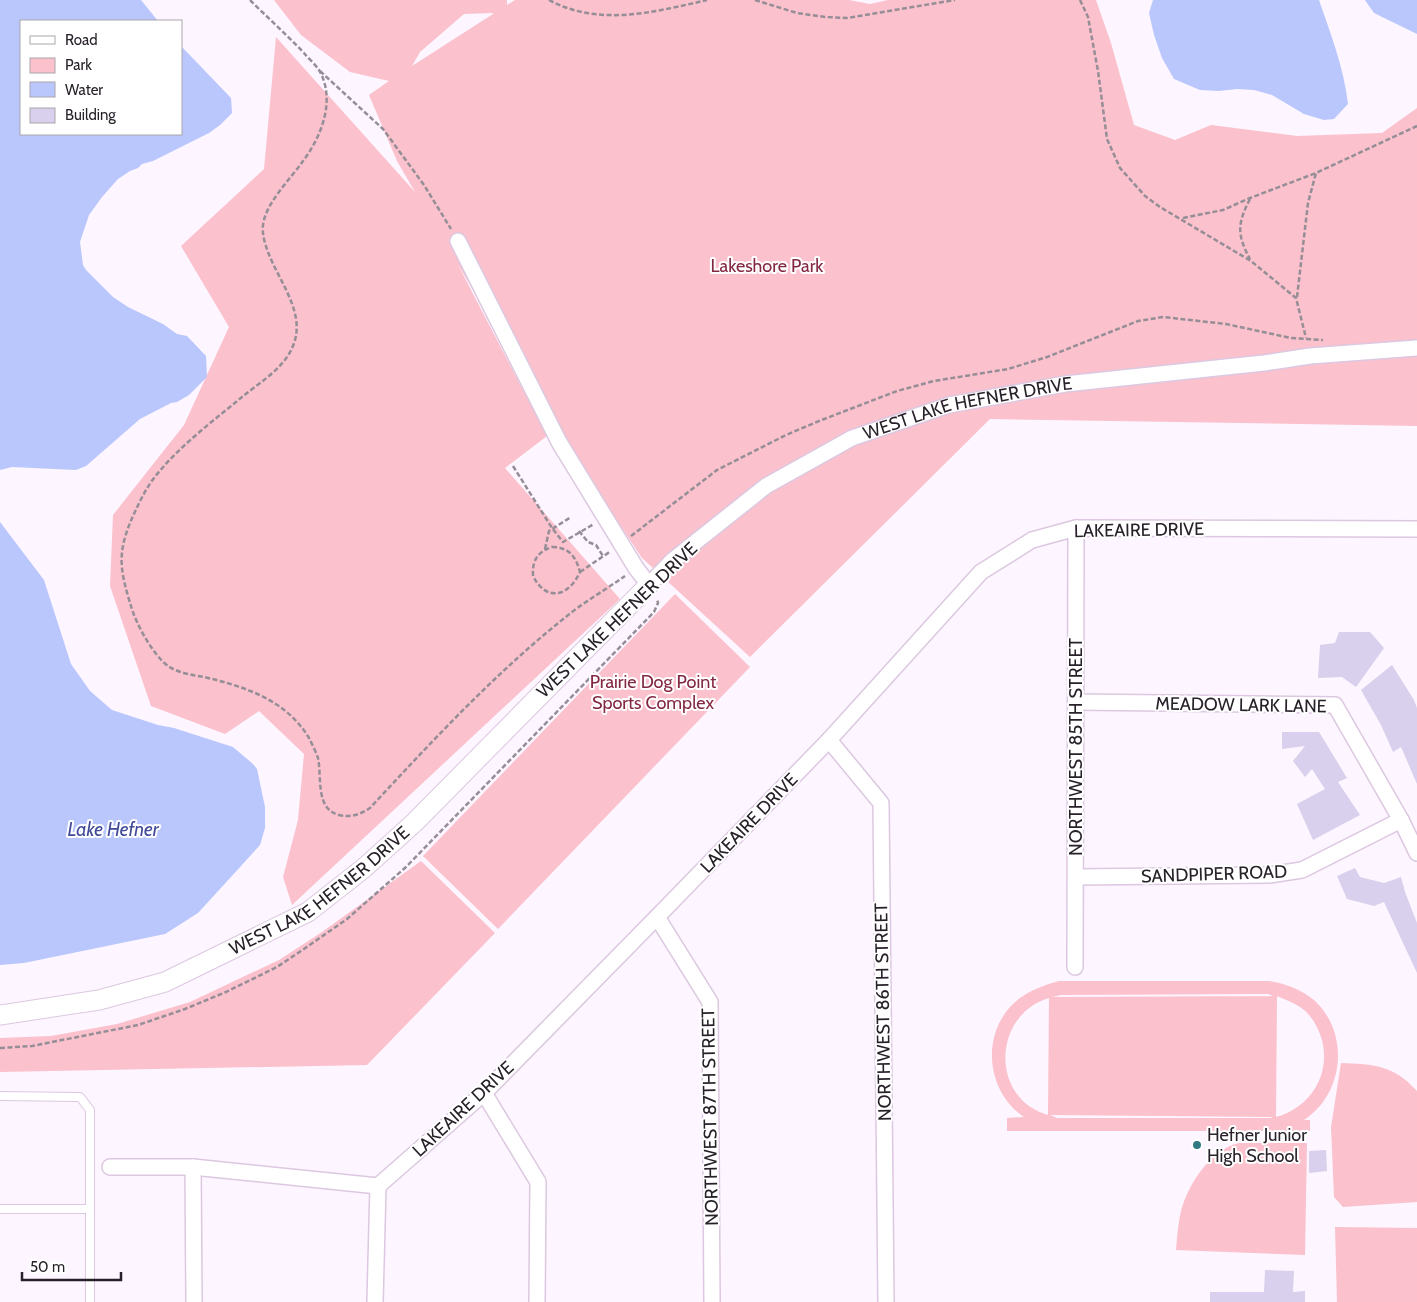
<svg xmlns="http://www.w3.org/2000/svg" width="1417" height="1302" font-family="Cabin,sans-serif">
	<style>
		.green { fill: #fbc1cc; fill-rule: evenodd }
		.water { fill: #bac7fd }
		.building { fill: #d8d0ec }
		.lines { fill: none; stroke-linecap: round; stroke-linejoin: round }
		.service-casing { stroke: #dcc8e0; stroke-width: 10 }
		.minor-casing { stroke: #dcc8e0; stroke-width: 18 }
		.tertiary-casing { stroke: #dcc8e0; stroke-width: 21 }
		.path { stroke: #958e97; stroke-width: 2.5; stroke-dasharray: 5 2.5; stroke-linecap: butt }
		.service { stroke: #fff; stroke-width: 8 }
		.minor { stroke: #fff; stroke-width: 15 }
		.tertiary { stroke: #fff; stroke-width: 19 }
		.poi-dot { fill: #307981; stroke: #fff; stroke-width: 2 }
		.labels { text-anchor: middle; stroke-width: 4; stroke-linejoin: round; paint-order: stroke }
		.park-label { font-size: 18px; fill: #832843; stroke: #fff }
		.street-label { font-size: 18px; fill: #28212a; stroke: #fff }
		.poi-label { font-size: 18px; fill: #28212a; stroke: #fff; text-anchor: start }
		.water-label { font-size: 19px; font-style: italic; fill: #404a98; stroke: #fff }
	</style>
	<rect width="100%" height="100%" fill="#fdf5ff"/>
	<!-- green -->
	<g class="green">
		<path d="M274 0H507V5L515 0H849L870 4 888 0H1096L1111 43 1134 125 1175 140 1211 125 1297 136 1382 133 1417 108V426L990 419 750 657 642 558 545 413 457 263 547 436 505 468 620 599 292 905 283 877 298 820 304 754 259 711 225 734 151 706 110 586 113 515 184 425 229 327 181 246 264 169 276 37 415 192 397 161 369 95 389 81 350 72 301 35ZM493 13V14L412 66 420 52 464 14Z"/>
		<path d="M675 594 750 667 498 929 423 856Z"/>
		<path d="M421 861 495 933 367 1065 0 1072V1038L51 1036 117 1024 190 1002 279 960 322 932Z"/>
		<path d="M1059 981H1269C1285 983 1303 990 1315 1001 1350 1034 1344 1094 1304 1120H1310V1131H1007V1118L1024 1117C988 1093 980 1038 1012 1005 1025 992 1041 986 1059 981ZM1268 994 1273 996 1052 997 1061 995ZM1277 996C1286 1000 1297 1004 1304 1010 1313 1017 1319 1030 1322 1040 1331 1075 1310 1108 1276 1117ZM1049 998 1048 1114V1115C990 1099 992 1015 1049 998ZM1050 1115 1271 1117 1272 1118H1057Z"/>
		<path d="M1341 1063C1374 1064 1393 1065 1417 1091V1202L1343 1207 1334 1197 1331 1127Z"/>
		<path d="M1239 1143H1307L1305 1255 1176 1250C1177 1237 1178 1224 1181 1211 1188 1184 1211 1149 1239 1143Z"/>
		<path d="M1335 1227 1417 1228V1302H1337Z"/>
	</g>
	<!-- water -->
	<g class="water">
		<path d="M0 0H141L158 21H21V134H181V46L231 98 232 113 220 125 209 133 153 161 142 164 138 168 130 171 118 179 102 197 89 215 80 242 83 265 86 270 113 297 128 307 163 324 177 334 187 336 206 356 207 377 189 395 177 402 171 403 140 419 86 466 76 470 12 467 0 470Z"/>
		<path d="M1153 0H1319C1331 35 1344 68 1348 104L1334 119 1324 120 1304 114 1272 95 1254 90 1237 89 1219 91 1200 90 1174 79 1162 58 1154 35 1149 13Z"/>
		<path d="M1365 0H1417V34L1374 13Z"/>
		<path d="M0 522 44 580 71 664 90 691 112 710 158 725 174 728 233 747 253 764 257 769 265 807V828L260 845 198 913 165 934 24 963 0 965Z"/>
	</g>
	<!-- building -->
	<g class="building">
		<path d="M1339 632H1370L1384 648 1356 687 1342 677 1318 678 1320 645 1335 643Z"/>
		<path d="M1392 665 1414 700 1417 708V784L1401 747 1393 752 1381 725 1361 690Z"/>
		<path d="M1282 732H1319L1347 778 1338 782 1360 815 1313 840 1297 804 1325 789 1312 769 1305 777 1293 761 1305 746 1282 749Z"/>
		<path d="M1355 868 1360 877 1384 883 1401 877 1405 892 1417 923V973L1384 902 1374 906 1347 899 1337 876Z"/>
		<path d="M1326 1150 1327 1171 1309 1173V1151Z"/>
		<path d="M1265 1270 1294 1271 1293 1292 1305 1291V1302H1210V1292H1264Z"/>
	</g>
	<g class="lines">
		<defs>
			<g id="service">
				<path d="M0 1096 80 1097 90 1110V1302"/>
				<path d="M0 1209H90"/>
			</g>
			<g id="minor">
				<path id="s1" d="M458 241 559 442 636 568 649 585 673 560 766 486 852 438 949 405 1065 384 1264 363 1310 356 1417 348"/>
				<path d="M1076 702 1335 705 1401 820 1417 853"/>
				<path d="M829 740 881 803 886 1302"/>
				<path d="M1076 877 1269 875 1302 870 1401 820"/>
				<path d="M657 917 710 1002 712 1302"/>
				<path d="M1075 967 1076 528"/>
				<path d="M484 1093 538 1182 537 1302"/>
				<path d="M110 1167H193L378 1186 484 1093 657 917 829 740 981 572 1032 540 1076 528 1417 529"/>
				<path d="M193 1167 194 1302"/>
				<path d="M375 1302 378 1186"/>
			</g>
			<g id="tertiary">
				<path id="s2" d="M0 1015 99 1000 165 982 308 912 364 868 415 822 649 585"/>
			</g>
		</defs>
		<!-- service casing -->
		<use href="#service" class="service-casing"/>
		<!-- minor casing -->
		<use href="#minor" class="minor-casing"/>
		<!-- tertiary casing -->
		<use href="#tertiary" class="tertiary-casing"/>
		<!-- path -->
		<g class="path">
			<path d="M250 0C268 18 287 35 304 53 308 58 315 64 319 70 336 99 322 136 303 161 291 178 269 200 264 220 261 231 264 241 268 252 279 282 308 315 292 348 283 369 259 383 242 397 212 422 178 447 154 478 145 490 139 503 133 516 128 527 123 541 122 553 120 570 126 590 131 606 136 624 153 655 168 666 178 673 193 675 204 677 246 687 286 700 309 738 312 744 316 752 318 758 322 777 315 809 339 815 351 818 361 814 370 808 434 739 498 670 572 612 589 599 608 588 625 576"/>
			<path d="M549 0C599 27 655 12 707 0"/>
			<path d="M755 0 797 13 825 17 847 18 955 0"/>
			<path d="M1080 0 1088 17 1098 71 1107 139 1120 168 1145 196 1160 207 1251 261 1296 298 1306 338"/>
			<path d="M320 71 383 129 424 185 451 229"/>
			<path d="M1250 199C1237 224 1237 235 1250 259"/>
			<path d="M1183 218 1223 210 1250 198 1316 173 1417 126"/>
			<path d="M1297 297 1308 203 1316 173"/>
			<path d="M513 466 552 528 563 542 594 524"/>
			<path d="M579 531 588 542 596 545 603 556"/>
			<path d="M631 536 717 470 786 435 819 421 897 391 934 381 1008 369 1047 357 1138 321 1163 317 1226 324 1291 338 1323 340"/>
			<path d="M552 547C569 547 576 557 580 572 569 596 547 603 533 576 532 561 537 552 552 547Z"/>
			<path d="M545 549 549 531 571 517"/>
			<path d="M580 572 611 551"/>
			<path d="M0 1048 32 1046 138 1025 185 1009 226 992 277 967 301 951 347 919 406 867 654 612 658 603 657 599"/>
		</g>
		<!-- service -->
		<use href="#service" class="service"/>
		<!-- minor -->
		<use href="#minor" class="minor"/>
		<!-- tertiary -->
		<use href="#tertiary" class="tertiary"/>
	</g>
	<!-- markers -->
	<circle class="poi-dot" cx="1197" cy="1145" r="5"/>
	<g class="labels">
		<!-- park labels -->
		<g class="park-label">
			<text x="767" y="272">Lakeshore Park</text>
			<text x="653" y="688">Prairie Dog Point<tspan x="653" dy="21">Sports Complex</tspan></text>
		</g>
		<!-- street labels -->
		<g class="street-label">
			<text dy="6" stroke="none"><textPath href="#s1" startOffset="766">WEST LAKE HEFNER DRIVE</textPath></text>
			<text transform="translate(1139 530) rotate(-1)" y="6">LAKEAIRE DRIVE</text>
			<text transform="translate(617 620) rotate(-44)" y="6">WEST LAKE HEFNER DRIVE</text>
			<text transform="translate(1241 705) rotate(1)" y="6">MEADOW LARK LANE</text>
			<text transform="translate(1076 747) rotate(-90)" y="6">NORTHWEST 85TH STREET</text>
			<text transform="translate(749 823) rotate(-46)" y="6">LAKEAIRE DRIVE</text>
			<text transform="translate(1214 874) rotate(-2)" y="6">SANDPIPER ROAD</text>
			<text dy="6" stroke="none"><textPath href="#s2" startOffset="349">WEST LAKE HEFNER DRIVE</textPath></text>
			<text transform="translate(883 1012) rotate(-91)" y="6">NORTHWEST 86TH STREET</text>
			<text transform="translate(463 1109) rotate(-43)" y="6">LAKEAIRE DRIVE</text>
			<text transform="translate(710 1117) rotate(-91)" y="6">NORTHWEST 87TH STREET</text>
		</g>
		<!-- poi labels -->
		<g class="poi-label">
			<text x="1207" y="1141">Hefner Junior<tspan x="1207" dy="21">High School</tspan></text>
		</g>
		<!-- water labels -->
		<g class="water-label">
			<text x="113" y="836">Lake Hefner</text>
		</g>
	</g>
	<!-- legend -->
	<rect x="20" y="20" width="162" height="115" fill="#ffffff" stroke="#a9a6aa"/>
	<rect x="30" y="36" width="25" height="8" fill="#ffffff" stroke="#a9a6aa"/>
	<text x="65" y="45" font-size="15" fill="#28212a">Road</text>
	<rect x="30" y="58" width="25" height="15" fill="#fbc1cc" stroke="#a9a6aa"/>
	<text x="65" y="70" font-size="15" fill="#28212a">Park</text>
	<rect x="30" y="82" width="25" height="15" fill="#bac7fd" stroke="#a9a6aa"/>
	<text x="65" y="95" font-size="15" fill="#28212a">Water</text>
	<rect x="30" y="108" width="25" height="15" fill="#d8d0ec" stroke="#a9a6aa"/>
	<text x="65" y="120" font-size="15" fill="#28212a">Building</text>
	<!-- scale -->
	<path d="M22 1272v8h99v-8" fill="none" stroke="#28212a" stroke-width="2.5"/>
	<text x="30" y="1272" font-size="15" fill="#28212a" stroke="#ffffff" stroke-width="4" paint-order="stroke">50 m</text>
</svg>
